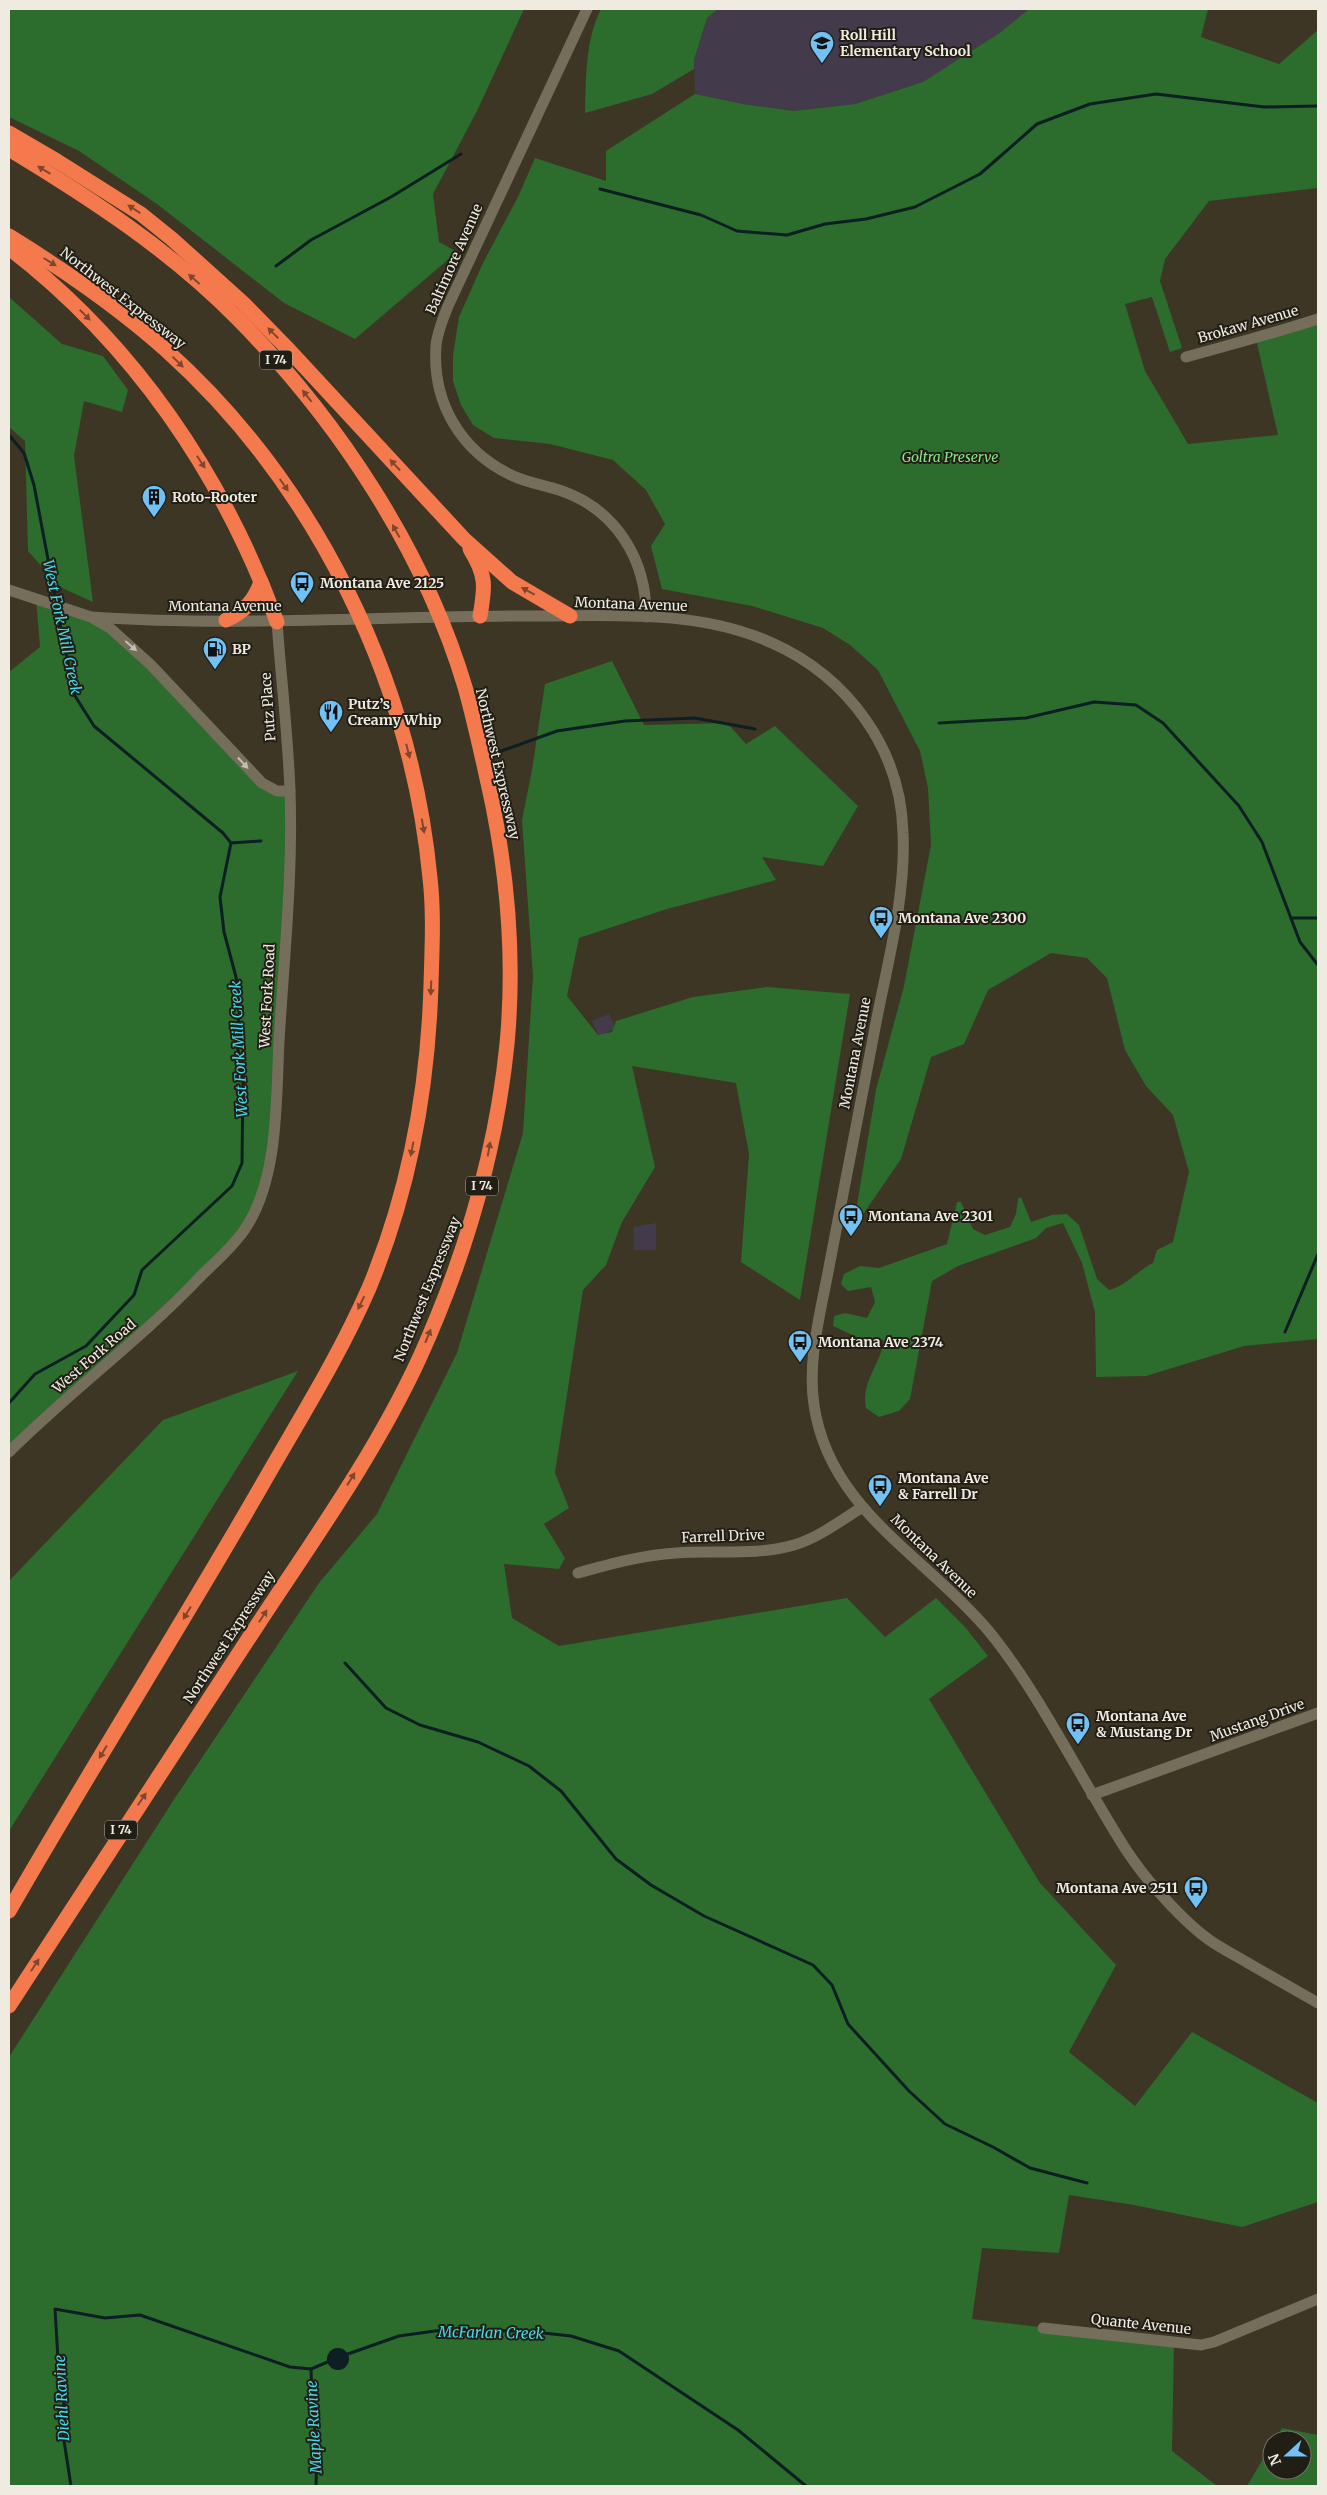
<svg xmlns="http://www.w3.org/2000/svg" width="1327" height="2495" font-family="Merriweather,serif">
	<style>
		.industrial { fill: #433b4b }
		.green { fill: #2c6c2d }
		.water { fill: #0d1f22 }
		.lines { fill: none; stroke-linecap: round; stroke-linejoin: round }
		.stream { stroke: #0d1f22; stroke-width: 3 }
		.minor { stroke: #756e5b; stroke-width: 11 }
		.highway { stroke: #f47a4e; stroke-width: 15 }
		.oneway { fill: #80472f }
		.oneway2 { fill: #c4bfb1 }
		.labels { text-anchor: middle; stroke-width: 4; stroke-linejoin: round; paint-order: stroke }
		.shield { fill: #211e16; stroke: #b1aea3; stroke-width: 1 }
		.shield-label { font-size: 12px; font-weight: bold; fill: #efebe0 }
		.poi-label { font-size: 14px; font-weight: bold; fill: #efebe0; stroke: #211e16; text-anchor: start }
		.street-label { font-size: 14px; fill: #efebe0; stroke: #211e16 }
		.park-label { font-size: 14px; font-style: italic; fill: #8ae489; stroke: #211e16 }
		.water-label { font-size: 15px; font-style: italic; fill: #47d7e7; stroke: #211e16 }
	</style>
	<rect width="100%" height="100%" fill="#3d3625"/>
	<!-- industrial -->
	<g class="industrial">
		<path d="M718 9H1029L1001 32 923 82 855 104 794 111 743 104 695 94 694 60 707 18Z"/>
		<path d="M609 1014 616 1029 599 1036 592 1021Z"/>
		<path d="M656 1223V1250H634L633 1227Z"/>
	</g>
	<!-- green -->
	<g class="green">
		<path d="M9 9H524L477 111 433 194 439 242 457 252 355 339 284 303 157 204 79 151 9 117Z"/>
		<path d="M601 9H718L707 18 694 60V69L652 94 585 113C586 79 585 40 601 9Z"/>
		<path d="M1029 9H1208L1201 37 1279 64 1318 30V188L1209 201 1165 259 1160 281 1182 348 1170 352 1152 297 1125 304 1145 371 1188 444 1278 435 1256 339 1318 319V1339L1244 1346 1146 1376 1096 1377 1095 1312 1082 1263 1063 1223 1046 1228 1036 1238 958 1266 932 1281 910 1399 899 1411 879 1417 866 1408C861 1381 880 1366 884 1340L859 1338 833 1326 834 1316 845 1313 867 1318 875 1302 871 1287 848 1291 841 1284 844 1274 860 1266 879 1268 947 1244 957 1202H961L973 1229 985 1235 1010 1227 1016 1214 1018 1199 1021 1197 1031 1222 1052 1215 1067 1214 1079 1225 1097 1279 1109 1290C1125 1287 1138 1270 1153 1263L1157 1250 1173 1242 1189 1172 1173 1115 1146 1086 1125 1050 1107 978 1087 958 1051 953 988 990 964 1044 931 1057 901 1159 853 1229 876 1090 904 986 931 845 928 788 920 751 878 670 850 645 823 628 752 606 662 589 651 546 665 524 646 490 613 460 550 444 494 438 473 425 461 405 453 381V355L459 317 483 263 518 197 535 158 606 181V151L695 94 743 104 794 111 855 104 923 82 1001 32Z"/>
		<path d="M9 297 62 344 103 356 128 390 122 412 84 401 74 456 93 602 60 587 28 551 25 441 9 427Z"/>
		<path d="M36 599 110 628 262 783 290 791 268 1173 246 1227 9 1452V672L40 647Z"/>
		<path d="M612 661 644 725 727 723 746 744 775 726 858 806 823 866 762 857 776 880 667 909 579 938 567 996 598 1035 612 1032 616 1021 693 997 767 987 850 994 800 1300 741 1262 749 1154 736 1083 632 1066 655 1167 622 1222 606 1265 583 1290 555 1473 569 1508 544 1524 565 1558 559 1569 504 1564 512 1618 559 1646 847 1598 885 1637 936 1598 965 1627 988 1656 929 1699 1040 1883 1116 1965 1069 2052 1135 2106 1192 2032 1318 2103V2202L1242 2227 1134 2205 1069 2195 1059 2253 982 2248 972 2319 1174 2343 1172 2451 1217 2486H9V2057L175 1798 319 1583 377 1514 457 1353 523 1133 533 976 522 820 532 770 545 684Z"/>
		<path d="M298 1371 9 1831V1581L163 1420Z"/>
		<path d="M1282 2428 1318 2435V2486H1247L1272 2444V2470H1302V2440H1275Z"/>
	</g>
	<!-- water -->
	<circle class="water" cx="338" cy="2359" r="11"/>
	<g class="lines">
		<!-- stream -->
		<g class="stream">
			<path d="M600 189 701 215 737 231 787 235 825 224 866 219 915 207 980 174 1037 124 1090 104 1156 94 1264 107 1318 106"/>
			<path d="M276 266 311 240 391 197 461 154"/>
			<path d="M9 435 24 453 34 485 56 602"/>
			<path d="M939 723 1026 718 1094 702 1136 705 1163 723 1239 806 1262 842 1300 942 1318 965"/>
			<path d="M493 754 557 731 625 721 695 718 755 729"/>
			<path d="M231 843 261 841"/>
			<path d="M1291 918H1318"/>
			<path d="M1285 1332 1318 1254"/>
			<path d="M9 1403 35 1374 86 1346 134 1295 142 1270 232 1186 242 1163 243 1082 236 1037 240 1009 236 977 224 932 220 897 231 843 223 833 94 726 75 696 57 609"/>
			<path d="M345 1663 386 1708 420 1725 478 1742 529 1766 561 1791 616 1859 651 1885 704 1916 813 1965 832 1985 848 2024 909 2091 945 2124 993 2147 1030 2168 1087 2183"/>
			<path d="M345 2355 399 2336 442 2330 525 2331 571 2336 619 2351 738 2430 806 2486"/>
			<path d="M311 2369C312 2409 318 2446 316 2486"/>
			<path d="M71 2486 63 2434 64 2397 58 2359 55 2309 105 2318 140 2315 290 2367 311 2369 330 2361"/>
		</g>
		<!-- minor -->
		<g class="minor">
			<path d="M587 9 448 306C443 319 437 333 436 346 432 403 461 451 511 475 527 483 545 485 562 491 616 510 647 560 646 617"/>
			<path d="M1186 357C1230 345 1274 333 1318 319"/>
			<path d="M9 590 91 617 110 628 151 665 262 783 277 791H290"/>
			<path d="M91 617C238 627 385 616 532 616 611 616 698 609 772 643 848 677 901 749 903 833 906 898 887 964 875 1028 860 1108 844 1187 829 1267 821 1311 807 1360 814 1405 829 1509 924 1555 987 1629 1027 1677 1061 1741 1093 1795 1113 1829 1131 1862 1158 1891 1173 1908 1190 1926 1208 1939 1220 1948 1235 1955 1248 1963 1271 1976 1295 1990 1318 2003"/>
			<path d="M9 1452C70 1391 140 1340 200 1277 215 1262 233 1247 245 1229 279 1178 276 1100 279 1041 284 958 293 874 290 791 288 735 281 678 277 622"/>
			<path d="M578 1573C610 1564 643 1555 676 1553 714 1550 757 1556 794 1545 818 1538 840 1521 861 1508"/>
			<path d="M1092 1795 1318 1713"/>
			<path d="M1043 2328 1201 2345 1214 2342 1318 2299"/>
		</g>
		<!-- highway -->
		<g class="highway">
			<path d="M9 133 57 161 141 214 172 239 243 303 289 350 464 539 512 582 570 616"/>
			<path d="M9 149C90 198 170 250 237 318 337 419 424 550 465 687 474 719 481 751 488 783 507 867 515 958 507 1044 496 1153 464 1260 419 1359 376 1452 316 1536 260 1621 176 1749 92 1877 9 2006"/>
			<path d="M9 236C64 270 118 307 166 350 315 484 411 679 430 878 434 913 432 949 431 985 428 1088 409 1192 369 1288 339 1357 299 1420 262 1485 180 1628 91 1768 9 1911"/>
			<path d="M9 248C134 344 222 474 277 622"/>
			<path d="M470 549C487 576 485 587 480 616"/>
			<path d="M226 620C244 612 254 601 261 582"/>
		</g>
	</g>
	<!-- one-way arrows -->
	<defs><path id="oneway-solid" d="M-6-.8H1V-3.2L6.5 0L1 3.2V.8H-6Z" transform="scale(1.25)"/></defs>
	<g class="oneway">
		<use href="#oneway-solid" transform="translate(44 170) rotate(-149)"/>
		<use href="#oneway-solid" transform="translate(134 209) rotate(-147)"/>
		<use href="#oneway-solid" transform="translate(50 262) rotate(32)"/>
		<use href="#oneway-solid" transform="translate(194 279) rotate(-139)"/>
		<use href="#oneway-solid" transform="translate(85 315) rotate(45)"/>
		<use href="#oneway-solid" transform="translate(273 333) rotate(-135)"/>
		<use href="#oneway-solid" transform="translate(178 362) rotate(44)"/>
		<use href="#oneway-solid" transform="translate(307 396) rotate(-128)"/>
		<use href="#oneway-solid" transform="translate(201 462) rotate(57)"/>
		<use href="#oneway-solid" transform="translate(395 465) rotate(-133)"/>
		<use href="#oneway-solid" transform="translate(284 485) rotate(55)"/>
		<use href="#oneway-solid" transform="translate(396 531) rotate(-119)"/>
		<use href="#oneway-solid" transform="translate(528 591) rotate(-151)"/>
		<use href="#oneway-solid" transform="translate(408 751) rotate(76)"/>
		<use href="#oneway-solid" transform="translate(423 826) rotate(80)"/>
		<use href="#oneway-solid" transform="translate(431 988) rotate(92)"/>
		<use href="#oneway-solid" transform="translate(412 1149) rotate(101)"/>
		<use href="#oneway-solid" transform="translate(489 1149) rotate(-80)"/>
		<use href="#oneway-solid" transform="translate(361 1303) rotate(115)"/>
		<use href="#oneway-solid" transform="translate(428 1336) rotate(-68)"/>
		<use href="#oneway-solid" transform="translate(351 1479) rotate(-58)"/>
		<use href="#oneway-solid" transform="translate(187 1613) rotate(121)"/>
		<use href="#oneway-solid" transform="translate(263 1616) rotate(-57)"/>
		<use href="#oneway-solid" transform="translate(103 1752) rotate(121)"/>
		<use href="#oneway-solid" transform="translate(142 1799) rotate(-56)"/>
		<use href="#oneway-solid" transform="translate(35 1965) rotate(-57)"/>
	</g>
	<g class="oneway2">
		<use href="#oneway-solid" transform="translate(131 646) rotate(41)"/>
		<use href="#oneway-solid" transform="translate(243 763) rotate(47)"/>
	</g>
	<!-- icons -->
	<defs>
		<symbol id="school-pin" viewBox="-11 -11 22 30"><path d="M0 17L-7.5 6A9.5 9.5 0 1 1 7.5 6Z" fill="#72c1f5" stroke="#211e16"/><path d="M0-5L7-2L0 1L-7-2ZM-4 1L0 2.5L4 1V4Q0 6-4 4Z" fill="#111"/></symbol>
		<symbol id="building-pin" viewBox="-11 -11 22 30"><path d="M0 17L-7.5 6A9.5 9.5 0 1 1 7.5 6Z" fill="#72c1f5" stroke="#211e16"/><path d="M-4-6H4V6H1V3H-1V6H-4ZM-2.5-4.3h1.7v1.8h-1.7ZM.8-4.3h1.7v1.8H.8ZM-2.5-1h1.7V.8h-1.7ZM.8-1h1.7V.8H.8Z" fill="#111"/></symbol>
		<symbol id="bus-pin" viewBox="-11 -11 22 30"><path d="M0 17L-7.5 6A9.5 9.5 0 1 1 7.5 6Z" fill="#72c1f5" stroke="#211e16"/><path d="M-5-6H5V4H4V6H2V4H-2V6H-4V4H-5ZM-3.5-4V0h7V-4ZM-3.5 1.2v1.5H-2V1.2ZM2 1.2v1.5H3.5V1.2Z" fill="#111"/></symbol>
		<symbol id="fuel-pin" viewBox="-11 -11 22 30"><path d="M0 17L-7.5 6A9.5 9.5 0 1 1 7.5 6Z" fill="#72c1f5" stroke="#211e16"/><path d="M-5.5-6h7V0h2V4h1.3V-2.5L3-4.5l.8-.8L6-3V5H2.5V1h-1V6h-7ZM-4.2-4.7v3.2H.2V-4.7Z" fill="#111"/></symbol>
		<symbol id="restaurant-pin" viewBox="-11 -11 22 30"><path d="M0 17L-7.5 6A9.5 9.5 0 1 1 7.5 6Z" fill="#72c1f5" stroke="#211e16"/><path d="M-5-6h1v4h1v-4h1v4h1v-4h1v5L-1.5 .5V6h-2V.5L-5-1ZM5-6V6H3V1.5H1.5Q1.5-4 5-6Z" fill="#111"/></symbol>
	</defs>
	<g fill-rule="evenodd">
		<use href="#school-pin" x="808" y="29" width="28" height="38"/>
		<use href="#building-pin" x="140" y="483" width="28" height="38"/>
		<use href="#bus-pin" x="288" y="569" width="28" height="38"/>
		<use href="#fuel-pin" x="201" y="635" width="28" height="38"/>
		<use href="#restaurant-pin" x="317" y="698" width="28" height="38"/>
		<use href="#bus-pin" x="867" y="904" width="28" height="38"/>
		<use href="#bus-pin" x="837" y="1202" width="28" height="38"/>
		<use href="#bus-pin" x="786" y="1328" width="28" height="38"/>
		<use href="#bus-pin" x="866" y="1472" width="28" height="38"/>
		<use href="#bus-pin" x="1064" y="1710" width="28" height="38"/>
		<use href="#bus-pin" x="1182" y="1874" width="28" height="38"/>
	</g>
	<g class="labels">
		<!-- shield labels -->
		<g class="shield">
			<rect x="260" y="350.5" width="32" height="19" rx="4"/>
			<rect x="466" y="1176.5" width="32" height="19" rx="4"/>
			<rect x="105" y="1820.5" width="32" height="19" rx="4"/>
		</g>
		<g class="shield-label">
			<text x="276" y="364">I 74</text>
			<text x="482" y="1190">I 74</text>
			<text x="121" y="1834">I 74</text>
		</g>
		<!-- poi labels -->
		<g class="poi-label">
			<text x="840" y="40">Roll Hill<tspan x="840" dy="16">Elementary School</tspan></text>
			<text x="172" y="502">Roto-Rooter</text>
			<text x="320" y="588">Montana Ave 2125</text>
			<text x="232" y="654">BP</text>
			<text x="348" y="709">Putz’s<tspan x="348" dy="16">Creamy Whip</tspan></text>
			<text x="898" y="923">Montana Ave 2300</text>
			<text x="868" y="1221">Montana Ave 2301</text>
			<text x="818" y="1347">Montana Ave 2374</text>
			<text x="898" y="1483">Montana Ave<tspan x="898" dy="16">&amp; Farrell Dr</tspan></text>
			<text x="1096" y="1721">Montana Ave<tspan x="1096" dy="16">&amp; Mustang Dr</tspan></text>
			<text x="1178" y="1893" text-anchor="end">Montana Ave 2511</text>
		</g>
		<!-- street labels -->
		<g class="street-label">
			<text transform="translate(454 259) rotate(-66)" y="5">Baltimore Avenue</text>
			<text transform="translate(123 298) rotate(38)" y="5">Northwest Expressway</text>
			<text transform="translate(1248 324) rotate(-16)" y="5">Brokaw Avenue</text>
			<text transform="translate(631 604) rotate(2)" y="5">Montana Avenue</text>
			<text x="225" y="611">Montana Avenue</text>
			<text transform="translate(268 707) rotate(-94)" y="5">Putz Place</text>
			<text transform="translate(498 764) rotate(77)" y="5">Northwest Expressway</text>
			<text transform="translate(267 996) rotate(-87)" y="5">West Fork Road</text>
			<text transform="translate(855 1053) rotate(-79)" y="5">Montana Avenue</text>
			<text transform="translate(427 1289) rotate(-68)" y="5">Northwest Expressway</text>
			<text transform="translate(94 1356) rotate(-41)" y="5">West Fork Road</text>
			<text transform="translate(723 1536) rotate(-2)" y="5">Farrell Drive</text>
			<text transform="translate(934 1556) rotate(44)" y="5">Montana Avenue</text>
			<text transform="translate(229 1637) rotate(-57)" y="5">Northwest Expressway</text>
			<text transform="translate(1257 1720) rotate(-20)" y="5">Mustang Drive</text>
			<text transform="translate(1141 2324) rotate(6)" y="5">Quante Avenue</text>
		</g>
		<!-- park labels -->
		<g class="park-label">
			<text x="950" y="462">Goltra Preserve</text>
		</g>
		<!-- water labels -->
		<g class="water-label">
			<text transform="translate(62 627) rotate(78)" y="5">West Fork Mill Creek</text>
			<text transform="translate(239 1049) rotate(-93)" y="5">West Fork Mill Creek</text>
			<text transform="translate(491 2333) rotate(1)" y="5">McFarlan Creek</text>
			<text transform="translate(62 2398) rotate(-93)" y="5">Diehl Ravine</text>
			<text transform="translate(314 2427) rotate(-93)" y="5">Maple Ravine</text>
		</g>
	</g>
	<!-- border -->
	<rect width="1327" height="2495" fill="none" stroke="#efebe0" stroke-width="20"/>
	<!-- north arrow -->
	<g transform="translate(1287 2455) rotate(249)"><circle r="24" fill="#211e16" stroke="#737067"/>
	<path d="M0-4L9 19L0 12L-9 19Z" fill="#72c1f5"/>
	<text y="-8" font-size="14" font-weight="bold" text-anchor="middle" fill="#efebe0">N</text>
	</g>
</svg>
